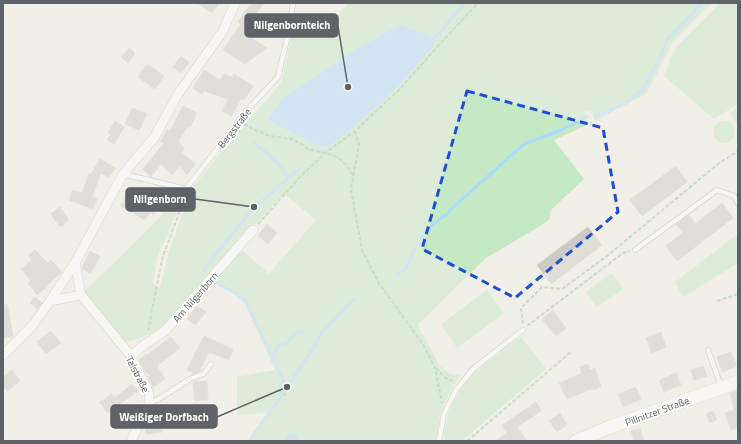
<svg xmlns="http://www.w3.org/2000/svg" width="741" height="444" font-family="'Titillium Web',sans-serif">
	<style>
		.green { fill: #c5e8c5; fill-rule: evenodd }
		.water { fill: #aadaff }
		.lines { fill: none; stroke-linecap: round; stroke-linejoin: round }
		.stream { stroke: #aadaff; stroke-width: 3 }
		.building { fill: #cccac5; stroke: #d6d1c6 }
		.lane-casing { stroke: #b5b8bc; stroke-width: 6 }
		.street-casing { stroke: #b5b8bc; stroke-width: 10 }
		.secondary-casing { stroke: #b6babf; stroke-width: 14 }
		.path { stroke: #9cc7a9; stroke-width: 2; stroke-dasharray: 4 2; stroke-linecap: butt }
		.lane { stroke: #fff; stroke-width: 4.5 }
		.street { stroke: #fff; stroke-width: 9 }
		.secondary { stroke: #fff; stroke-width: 13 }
		.marked { fill: none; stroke: #1d4ed8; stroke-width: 3; stroke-dasharray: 8 5; stroke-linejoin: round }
		.labels { text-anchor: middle; stroke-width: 3.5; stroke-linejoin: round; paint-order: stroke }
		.street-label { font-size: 10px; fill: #5f6368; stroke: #fff }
		.leader { fill: none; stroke: #5f6368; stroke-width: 1.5 }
		.callout-dot { fill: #5f6368; stroke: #fff; stroke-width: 1.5 }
		.callout { fill: #5f6368; stroke: #5f6368; stroke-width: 1.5 }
		.callout-label { font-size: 11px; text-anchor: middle; font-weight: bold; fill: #fff }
	</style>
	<rect width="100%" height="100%" fill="#f1efe8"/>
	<!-- green -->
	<g class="green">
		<path d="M348 3H712L674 41 646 94 595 121 591 111 584 112 589 124 554 140 584 179 551 210 549 220 537 228 486 258 417 325 440 366 450 374 461 375 451 390 440 414 436 441H247L267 413 237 415V377L275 370 245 304 216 279 241 249 269 274 316 220 284 194 250 229 166 325 151 334 125 343 84 292 123 254 180 197 182 198 168 234 158 254 153 283 160 289 168 255 190 191 238 131 251 118 281 83 295 21 320 39ZM434 46 396 89 363 119 329 147 318 146 305 138 282 98 359 48Z"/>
		<path d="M720 3H738V104L714 119 664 76 676 47 715 9Z"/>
		<path d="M738 107V125L730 113Z"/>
		<circle cx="724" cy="132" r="11"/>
		<path d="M738 234V263L683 297 675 282Z"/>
		<path d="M612 273 623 289 597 307 586 292Z"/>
		<path d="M487 290 504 313 457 348 441 324Z"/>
		<path d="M521 337 546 369 462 441H444V434L448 414 459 392 474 373Z"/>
	</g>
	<!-- water -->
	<g class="water">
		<path d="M400 25 435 38 434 46 396 89 363 119 329 147 318 146 268 120 282 98 359 48Z"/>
		<path d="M291 434 298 436V441H286L285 436Z"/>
	</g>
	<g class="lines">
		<!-- stream -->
		<g class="stream">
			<path d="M435 38 465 3"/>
			<path d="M595 115 605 113 625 103 642 91 662 54 668 38 680 26 702 3"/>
			<path d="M253 142 273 158 289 177"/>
			<path d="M206 272 204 269 254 207 263 200 299 169"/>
			<path d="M398 274 406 268 415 249 420 242V239L426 231 443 216C446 216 448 214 449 211L524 144 559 131 587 117"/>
			<path d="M216 281 221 286 239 294 246 302 287 387"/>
			<path d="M272 358 276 349 281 345 287 343 296 333 300 332 304 333"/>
			<path d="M250 441 286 389 314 347 322 332 354 299"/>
		</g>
	</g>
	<!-- building -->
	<g class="building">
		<path d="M197 3H219L212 13Z"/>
		<path d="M251 3H264L254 16 262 22 251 38 267 48 245 64 223 50 241 24 238 22Z"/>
		<path d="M129 48 135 53 128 63 121 57Z"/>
		<path d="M181 56 189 62 181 73 173 67Z"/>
		<path d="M147 64 164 76 155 89 138 77Z"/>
		<path d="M204 70 220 80 224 74 233 78 234 74 253 86 244 100 241 98 232 116 222 111 228 99 204 91 202 94 193 88Z"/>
		<path d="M183 106 197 113 190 127 188 126 178 142 184 148 182 153 195 164 187 175 180 166 172 175 161 164 151 177 143 169 164 143 161 141 167 129 170 131Z"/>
		<path d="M132 108 147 114 139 130 125 124Z"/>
		<path d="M115 121 124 127 114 144 107 140 111 134 108 133Z"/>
		<path d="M100 159 115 168 109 177 101 173 92 197 97 199 93 209 69 200 73 190 82 193 89 174H91Z"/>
		<path d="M676 166 687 182 642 216 630 200Z"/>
		<path d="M131 187 142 193 141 194 159 205 154 214 150 212 145 220 121 206Z"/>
		<path d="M722 203 733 218 677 261 666 246 683 233 676 224 689 215 695 224Z"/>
		<path d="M60 207 69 220 60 227 51 214Z"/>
		<path d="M267 224 277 233 268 244 258 236Z"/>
		<path d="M588 227 602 245 551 284 537 265Z"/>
		<path d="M35 250 48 263 51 260 62 272 47 285 48 286 37 295 28 283 31 281 21 269 32 260 28 256Z"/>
		<path d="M90 251 100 256 91 273 82 269V267Z"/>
		<path d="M35 297 42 303 37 309 30 303Z"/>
		<path d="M7 304 13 336 3 338V305Z"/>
		<path d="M197 306 206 312 196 325 187 319Z"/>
		<path d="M553 310 566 328 556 336 542 319Z"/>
		<path d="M51 331 61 343 46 354 37 342Z"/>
		<path d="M661 332 666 347 652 353 646 338Z"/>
		<path d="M204 336 221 344 233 349 229 360 209 352 199 372 192 374V372L187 370Z"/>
		<path d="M171 337 180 348 157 366 165 379 153 387 148 377 150 376 143 368 139 360 146 354 147 355Z"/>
		<path d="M731 352 737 366 722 372 717 357Z"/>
		<path d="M588 364 590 370 595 368 601 387 594 390 593 388 567 399 559 383 582 373 580 367Z"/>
		<path d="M703 366 707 376 694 380 691 370Z"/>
		<path d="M12 370 20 381 7 391 3 385V377Z"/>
		<path d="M676 373 681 385 664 392 659 380Z"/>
		<path d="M194 381V382L207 381 208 400 195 401 193 382Z"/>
		<path d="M132 384 138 391 107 413 100 402 112 394 115 398Z"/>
		<path d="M636 387 641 399 623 407 618 394Z"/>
		<path d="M738 391V428L731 430 725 413 734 410 730 393Z"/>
		<path d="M536 402 541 411 517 427 527 441H495L507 433 502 425Z"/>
		<path d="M713 411 717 420 710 423 706 414Z"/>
		<path d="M560 413 567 425 557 432 549 421Z"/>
		<path d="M161 422 162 432 146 434 145 426 146 424Z"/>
		<path d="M640 428 644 441H634L631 431Z"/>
	</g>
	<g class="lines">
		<defs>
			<g id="lane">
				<path d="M123 174 186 189 250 107 278 77 289 30 293 3"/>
				<path d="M635 250 717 190 734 196 738 203"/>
				<path d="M708 350 721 386"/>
				<path d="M149 404 162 397 190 379 203 374 211 364"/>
				<path d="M439 441 444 414 456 390 473 369 523 330"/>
			</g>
			<g id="street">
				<path d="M75 263 81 295 131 356 149 393V404L131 441"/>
				<path d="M50 301 81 295"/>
				<path d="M3 355 33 325 50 301 75 263 123 174 154 138 178 94 223 31 235 3"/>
				<path d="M131 356 144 345 166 330 253 230"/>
			</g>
			<path id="secondary" d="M576 441 610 427 738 382"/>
		</defs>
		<!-- lane casing -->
		<use href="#lane" class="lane-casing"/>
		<!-- street casing -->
		<use href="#street" class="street-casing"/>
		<!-- secondary casing -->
		<use href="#secondary" class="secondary-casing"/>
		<!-- path -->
		<g class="path">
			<path d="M244 124 255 130 270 136 291 139 300 143 308 149 333 155 340 159 345 164 353 175"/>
			<path d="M355 131 359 144 351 189 362 250 379 283 406 321 423 344 435 368 442 403"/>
			<path d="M258 224 300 177 325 153 355 131 399 90 437 47 478 3"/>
			<path d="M717 301 738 294"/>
			<path d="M523 324 521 308 542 287 562 289 607 256 718 164 738 151"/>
			<path d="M527 326 623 253 630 251"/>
			<path d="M148 331 162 259 178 216 184 194"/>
			<path d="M436 368C442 375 446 380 455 381"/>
			<path d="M279 390 286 395"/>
			<path d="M467 441 572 351"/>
		</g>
		<!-- lane -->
		<use href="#lane" class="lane"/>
		<!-- street -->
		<use href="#street" class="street"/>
		<!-- secondary -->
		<use href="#secondary" class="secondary"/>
	</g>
	<!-- marked area -->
	<path d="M0 0H741V444H0ZM467 91 603 128 618 212 515 298 422 249Z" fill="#f1efe8" fill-opacity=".55" fill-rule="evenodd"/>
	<path class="marked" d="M467 91 603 128 618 212 515 298 422 249Z"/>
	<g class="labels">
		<!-- street labels -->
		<g class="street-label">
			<text transform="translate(234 128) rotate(-52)" y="4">Bergstraße</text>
			<text transform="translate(195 297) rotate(-49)" y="4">Am Nilgenborn</text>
			<text transform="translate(138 374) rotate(63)" y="4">Talstraße</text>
			<text transform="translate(657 411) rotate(-20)" y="4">Pillnitzer Straße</text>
		</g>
	</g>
	<!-- callouts -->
	<path class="leader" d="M348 87L338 26M254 207L195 199M287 387L217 417"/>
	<g class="callout-dot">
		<circle cx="348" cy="87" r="4"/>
		<circle cx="254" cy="207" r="4"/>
		<circle cx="287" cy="387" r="4"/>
	</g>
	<g class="callout">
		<rect x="245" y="14" width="93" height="23" rx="4"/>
		<rect x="126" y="188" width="69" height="23" rx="4"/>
		<rect x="111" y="405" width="106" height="23" rx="4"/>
	</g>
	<g class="callout-label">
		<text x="292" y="29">Nilgenbornteich</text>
		<text x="160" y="203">Nilgenborn</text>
		<text x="164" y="421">Weißiger Dorfbach</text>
	</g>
	<!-- border -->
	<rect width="741" height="444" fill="none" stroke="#5f6368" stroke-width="8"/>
</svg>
